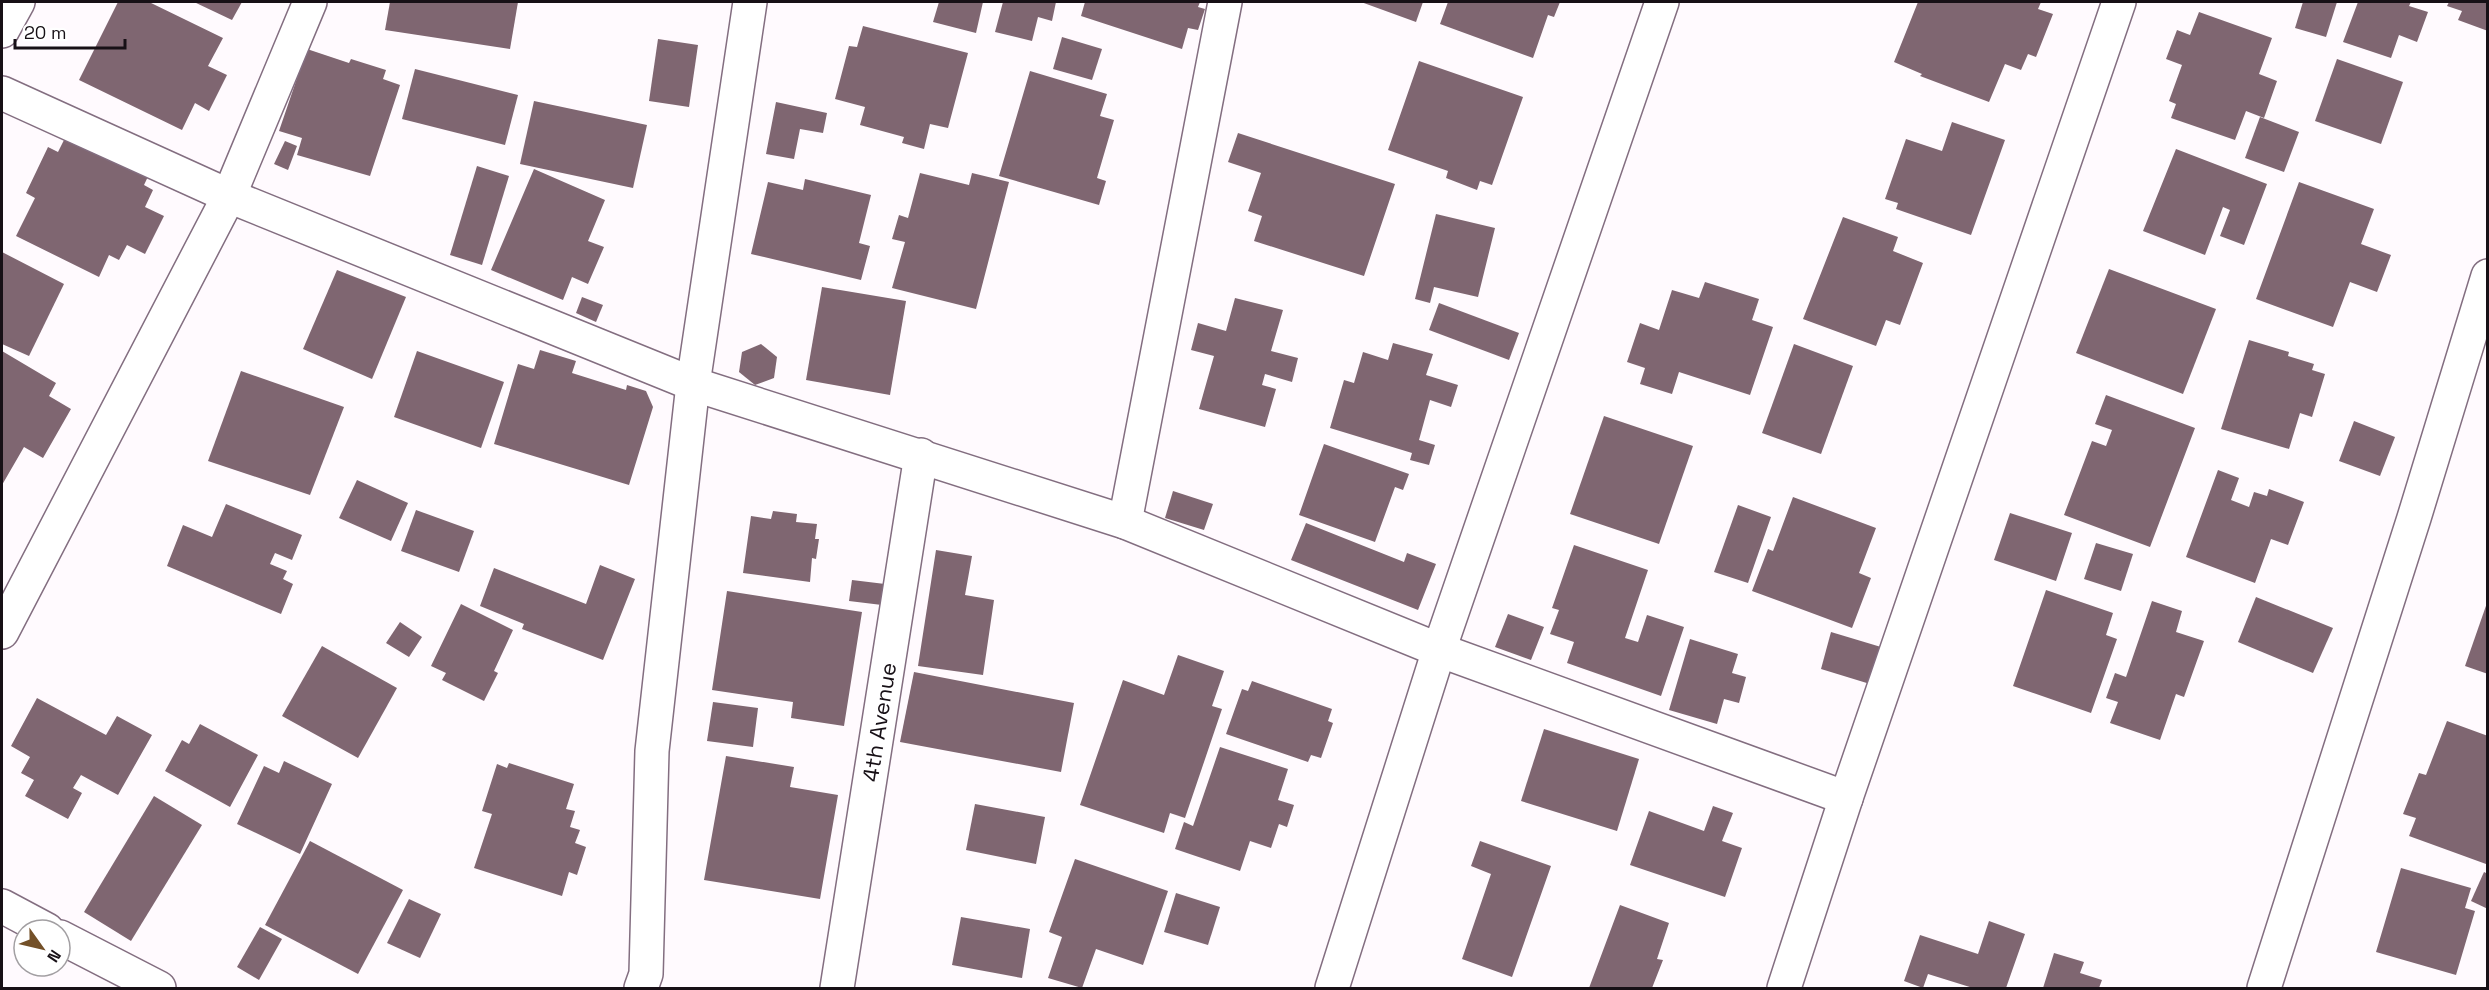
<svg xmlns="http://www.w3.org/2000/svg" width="2489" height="990" font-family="'Space Grotesk',sans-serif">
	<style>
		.building { fill: #7f6671 }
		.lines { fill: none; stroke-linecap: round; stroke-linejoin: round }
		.minor-casing { stroke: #836e80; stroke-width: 36 }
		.minor { stroke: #fff; stroke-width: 33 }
		.labels { text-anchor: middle; stroke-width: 4.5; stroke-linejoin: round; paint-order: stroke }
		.street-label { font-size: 22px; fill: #171016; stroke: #fff }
	</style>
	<rect width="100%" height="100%" fill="#fffafe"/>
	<!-- building -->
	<g class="building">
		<path d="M118 2H149L223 38 208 66 227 75 209 111 195 103 182 130 79 80Z"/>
		<path d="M194 2H242L232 20Z"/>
		<path d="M390 2H518L510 49 385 30Z"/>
		<path d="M939 2H983L976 33 933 22Z"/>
		<path d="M1003 2H1056L1052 21 1038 17 1032 41 995 32Z"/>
		<path d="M1085 2H1200L1198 7 1205 9 1198 30 1188 28 1182 49 1081 16Z"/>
		<path d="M1361 2H1423L1416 22Z"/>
		<path d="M1448 2H1560L1554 17 1548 15 1533 58 1440 24Z"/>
		<path d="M1918 2H2041L2038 9 2053 14 2036 57 2028 54 2021 70 2005 64 1989 102 1920 76 1922 74 1894 62Z"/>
		<path d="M2303 2H2337L2326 37 2295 28Z"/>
		<path d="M2358 2H2411L2409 6 2428 12 2417 42 2399 35 2391 58 2343 42Z"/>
		<path d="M2449 2H2488V31L2458 20 2462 11 2447 6Z"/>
		<path d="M2199 12 2272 38 2259 74 2277 81 2264 118 2246 111 2235 140 2171 118 2176 104 2169 101 2182 65 2166 59 2177 30 2190 35Z"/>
		<path d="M863 26 968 53 948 128 930 124 924 149 902 143 904 137 860 125 865 107 835 99 849 46 857 47Z"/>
		<path d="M1062 37 1102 49 1092 80 1053 69Z"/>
		<path d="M658 39 698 45 689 107 649 101Z"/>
		<path d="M307 49 349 63 351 59 386 70 383 79 400 85 370 176 297 155 302 138 279 131Z"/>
		<path d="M2337 59 2403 82 2381 144 2315 121Z"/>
		<path d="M1419 61 1523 97 1492 185 1480 181 1477 190 1446 178 1448 171 1388 150Z"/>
		<path d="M415 69 518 95 505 145 402 119Z"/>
		<path d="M1030 71 1107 94 1100 116 1114 120 1097 178 1106 181 1099 205 999 176Z"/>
		<path d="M534 101 647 125 633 188 520 164Z"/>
		<path d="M776 102 827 113 823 133 800 129 794 159 766 154Z"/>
		<path d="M2260 117 2299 132 2284 172 2245 158Z"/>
		<path d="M1952 122 2005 140 1971 235 1896 209 1898 203 1885 199 1906 139 1942 151Z"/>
		<path d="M71 126 153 166 144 185 153 190 145 207 164 216 145 254 127 245 119 260 109 255 99 277 16 236 35 198 26 193 48 147 58 152Z"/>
		<path d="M1238 133 1395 184 1364 276 1254 241 1262 216 1248 211 1261 173 1228 162Z"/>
		<path d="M285 141 297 146 288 170 274 164Z"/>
		<path d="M2176 149 2267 184 2244 245 2220 236 2230 210 2223 207 2205 255 2143 231Z"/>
		<path d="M477 166 509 176 482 265 450 255Z"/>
		<path d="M534 169 605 200 588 241 604 247 588 284 572 277 563 300 491 270Z"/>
		<path d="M920 173 969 185 972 173 1009 182 976 309 892 288 905 242 892 239 899 215 908 218Z"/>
		<path d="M805 179 871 195 859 243 870 246 861 280 751 254 768 182 803 190Z"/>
		<path d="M2299 182 2374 209 2361 244 2391 255 2377 292 2350 282 2333 327 2256 299Z"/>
		<path d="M1436 214 1495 228 1478 297 1434 287 1430 303 1415 299Z"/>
		<path d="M1843 217 1898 237 1893 251 1923 263 1900 325 1886 320 1876 346 1803 319Z"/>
		<path d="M2 252 64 284 29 356 2 344Z"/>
		<path d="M2109 269 2216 309 2183 394 2076 353Z"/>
		<path d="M337 270 406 297 372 379 303 349Z"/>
		<path d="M1705 282 1759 299 1752 320 1773 327 1750 395 1679 372 1672 394 1640 384 1645 368 1627 362 1640 323 1659 330 1672 290 1699 298Z"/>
		<path d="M822 287 906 301 890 395 806 380Z"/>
		<path d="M582 297 603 305 596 322 576 313Z"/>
		<path d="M1235 298 1283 310 1271 351 1298 358 1292 382 1265 374 1262 385 1276 389 1265 427 1199 409 1214 356 1191 350 1198 323 1226 331Z"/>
		<path d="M1439 303 1519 333 1509 360 1429 330Z"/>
		<path d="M2249 340 2289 352 2288 356 2314 364 2312 370 2325 374 2312 417 2300 413 2289 449 2221 429Z"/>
		<path d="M1393 343 1433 354 1426 375 1458 385 1451 407 1430 400 1419 440 1435 445 1429 465 1410 460 1412 453 1330 428 1344 380 1354 383 1363 352 1388 360Z"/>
		<path d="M761 344 777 357 774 378 755 385 739 372 742 352Z"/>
		<path d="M1794 344 1853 366 1821 454 1762 433Z"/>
		<path d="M540 350 576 361 572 373 626 390 627 385 646 391 653 407 629 485 494 444 518 364 534 369Z"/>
		<path d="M2 351 56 383 49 396 71 409 43 458 24 447 2 485Z"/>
		<path d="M417 351 504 382 481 448 394 417Z"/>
		<path d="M241 371 344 407 310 495 208 461Z"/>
		<path d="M2106 395 2195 428 2150 547 2064 515 2092 441 2106 446 2112 430 2095 424Z"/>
		<path d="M1604 416 1693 446 1659 544 1570 514Z"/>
		<path d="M2354 421 2395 437 2380 476 2339 461Z"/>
		<path d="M1324 444 1409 474 1403 490 1395 487 1375 542 1299 515Z"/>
		<path d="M2218 470 2239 478 2231 500 2249 507 2254 492 2267 496 2269 489 2304 502 2288 545 2271 539 2255 583 2186 557Z"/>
		<path d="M357 480 408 503 391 541 339 518Z"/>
		<path d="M1173 491 1213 504 1204 530 1165 518Z"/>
		<path d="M1793 497 1876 528 1859 573 1871 578 1852 628 1752 591 1768 549 1773 551Z"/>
		<path d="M226 504 302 535 292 560 275 553 270 564 287 571 283 579 293 584 281 614 167 566 183 525 212 537Z"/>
		<path d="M1738 505 1771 517 1748 583 1714 572Z"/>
		<path d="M416 510 474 531 459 572 401 551Z"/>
		<path d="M773 511 797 514 796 522 817 524 815 539H819L816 559 812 558 810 582 743 573 751 516 771 519Z"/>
		<path d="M2010 513 2072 533 2056 581 1994 560Z"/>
		<path d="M1306 523 1404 562 1407 553 1436 564 1418 610 1291 560Z"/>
		<path d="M2096 543 2133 554 2121 591 2084 579Z"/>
		<path d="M1574 545 1648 570 1625 638 1638 642 1647 615 1684 627 1661 696 1567 663 1574 642 1550 634 1559 610 1552 608Z"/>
		<path d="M936 550 972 556 965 595 994 600 983 675 918 666Z"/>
		<path d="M600 565 635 579 603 660 522 629 524 624 480 606 494 568 586 604Z"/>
		<path d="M852 580 885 584 882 605 849 601Z"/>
		<path d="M2046 590 2113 613 2106 635 2117 639 2091 713 2013 686Z"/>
		<path d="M727 591 862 612 844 726 791 718 793 702 712 690Z"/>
		<path d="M2256 597 2333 628 2313 673 2238 642Z"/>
		<path d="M2488 600V674L2465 666Z"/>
		<path d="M2152 601 2182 611 2176 632 2204 641 2184 697 2176 694 2160 740 2110 723 2118 702 2106 698 2115 673 2126 677Z"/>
		<path d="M461 604 513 630 494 671 498 673 484 701 442 680 446 673 431 666Z"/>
		<path d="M1508 614 1544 627 1531 660 1495 647Z"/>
		<path d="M400 622 422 637 409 657 386 643Z"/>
		<path d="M1831 632 1881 647 1870 684 1821 669Z"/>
		<path d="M1690 639 1738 654 1732 673 1746 677 1739 703 1724 699 1717 724 1669 710Z"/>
		<path d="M322 646 397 688 358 758 282 716Z"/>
		<path d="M1178 655 1224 671 1212 706 1222 709 1185 818 1170 813 1164 833 1080 805 1123 680 1164 695Z"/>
		<path d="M914 672 1074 703 1061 772 900 742Z"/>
		<path d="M1252 681 1332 709 1328 721 1333 723 1321 758 1311 755 1308 762 1226 734 1242 689 1248 691Z"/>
		<path d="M37 698 106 735 117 716 152 735 118 795 81 775 73 788 82 793 68 819 25 796 34 780 21 773 30 757 11 746Z"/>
		<path d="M713 702 758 708 753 747 707 741Z"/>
		<path d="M2447 721 2488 736 2486 864 2409 836 2416 818 2403 814 2419 773 2426 775Z"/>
		<path d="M200 724 258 755 230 807 165 771 182 740 189 744Z"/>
		<path d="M1544 729 1639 759 1617 831 1521 801Z"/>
		<path d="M1220 747 1288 769 1278 800 1294 805 1287 827 1279 824 1271 848 1250 841 1240 871 1175 849 1184 822 1193 826Z"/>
		<path d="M726 756 794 767 790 787 838 795 820 899 704 880Z"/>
		<path d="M284 761 332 784 300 854 237 824 264 766 279 773Z"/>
		<path d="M509 763 574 784 566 809 575 811 570 827 580 830 575 843 586 847 577 875 569 872 562 896 474 868 492 814 482 811 497 764 507 768Z"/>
		<path d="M154 796 202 825 131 941 84 912Z"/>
		<path d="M975 804 1045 817 1036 864 966 850Z"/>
		<path d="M1713 806 1733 813 1722 841 1742 848 1725 897 1630 865 1649 811 1704 831Z"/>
		<path d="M310 841 403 890 358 974 265 925Z"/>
		<path d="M1480 841 1551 866 1512 977 1462 959 1491 874 1471 866Z"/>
		<path d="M1075 859 1168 891 1143 965 1096 949 1082 988 1048 978 1062 937 1049 932Z"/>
		<path d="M2401 868 2471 888 2465 908 2475 911 2456 975 2376 952Z"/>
		<path d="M2484 872 2488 874V909L2471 901Z"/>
		<path d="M1176 893 1220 907 1208 945 1164 932Z"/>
		<path d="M409 899 441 914 420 958 387 943Z"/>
		<path d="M1620 905 1669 923 1657 959 1663 960 1652 988H1589Z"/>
		<path d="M961 917 1030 929 1022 978 952 965Z"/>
		<path d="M1989 921 2025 934 2006 988H1973L1928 974 1923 988 1904 981 1920 935 1978 954Z"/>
		<path d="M260 927 282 939 259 980 237 967Z"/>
		<path d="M2054 953 2084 962 2080 973 2102 980 2099 988H2043Z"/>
	</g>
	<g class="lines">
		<defs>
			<g id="minor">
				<path d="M2 31 18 2"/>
				<path d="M2 93 229 196 693 384 1125 522 1439 650 1846 798"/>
				<path d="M1125 522 1225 2"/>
				<path d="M2 632 229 196 310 2"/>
				<path d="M2 906 47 930"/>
				<path d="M60 937 159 988"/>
				<path d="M641 988 646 974 652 751 693 384 750 2"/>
				<path d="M837 988 921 455"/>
				<path d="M1332 988 1439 650 1662 2"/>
				<path d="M1784 988 1846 798 2119 2"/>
				<path d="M2264 988 2414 518 2488 276"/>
			</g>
		</defs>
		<!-- minor casing -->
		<use href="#minor" class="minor-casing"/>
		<!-- minor -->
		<use href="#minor" class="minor"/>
	</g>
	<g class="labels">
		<!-- street labels -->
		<g class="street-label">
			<text transform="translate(879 722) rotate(-81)" y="8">4th Avenue</text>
		</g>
	</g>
	<!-- border -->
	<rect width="2489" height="990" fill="none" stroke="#171016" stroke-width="6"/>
	<!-- north arrow -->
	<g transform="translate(42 948) rotate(124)"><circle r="28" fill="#ffffff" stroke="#a29fa2" stroke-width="1.5"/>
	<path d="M0-4.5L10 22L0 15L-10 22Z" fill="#735028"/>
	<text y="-9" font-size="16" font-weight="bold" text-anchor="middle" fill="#171016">N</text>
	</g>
	<!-- scale -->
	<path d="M15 39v9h110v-9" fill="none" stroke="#171016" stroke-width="3"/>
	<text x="24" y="39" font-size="18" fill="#171016" stroke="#ffffff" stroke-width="4.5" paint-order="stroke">20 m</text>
</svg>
